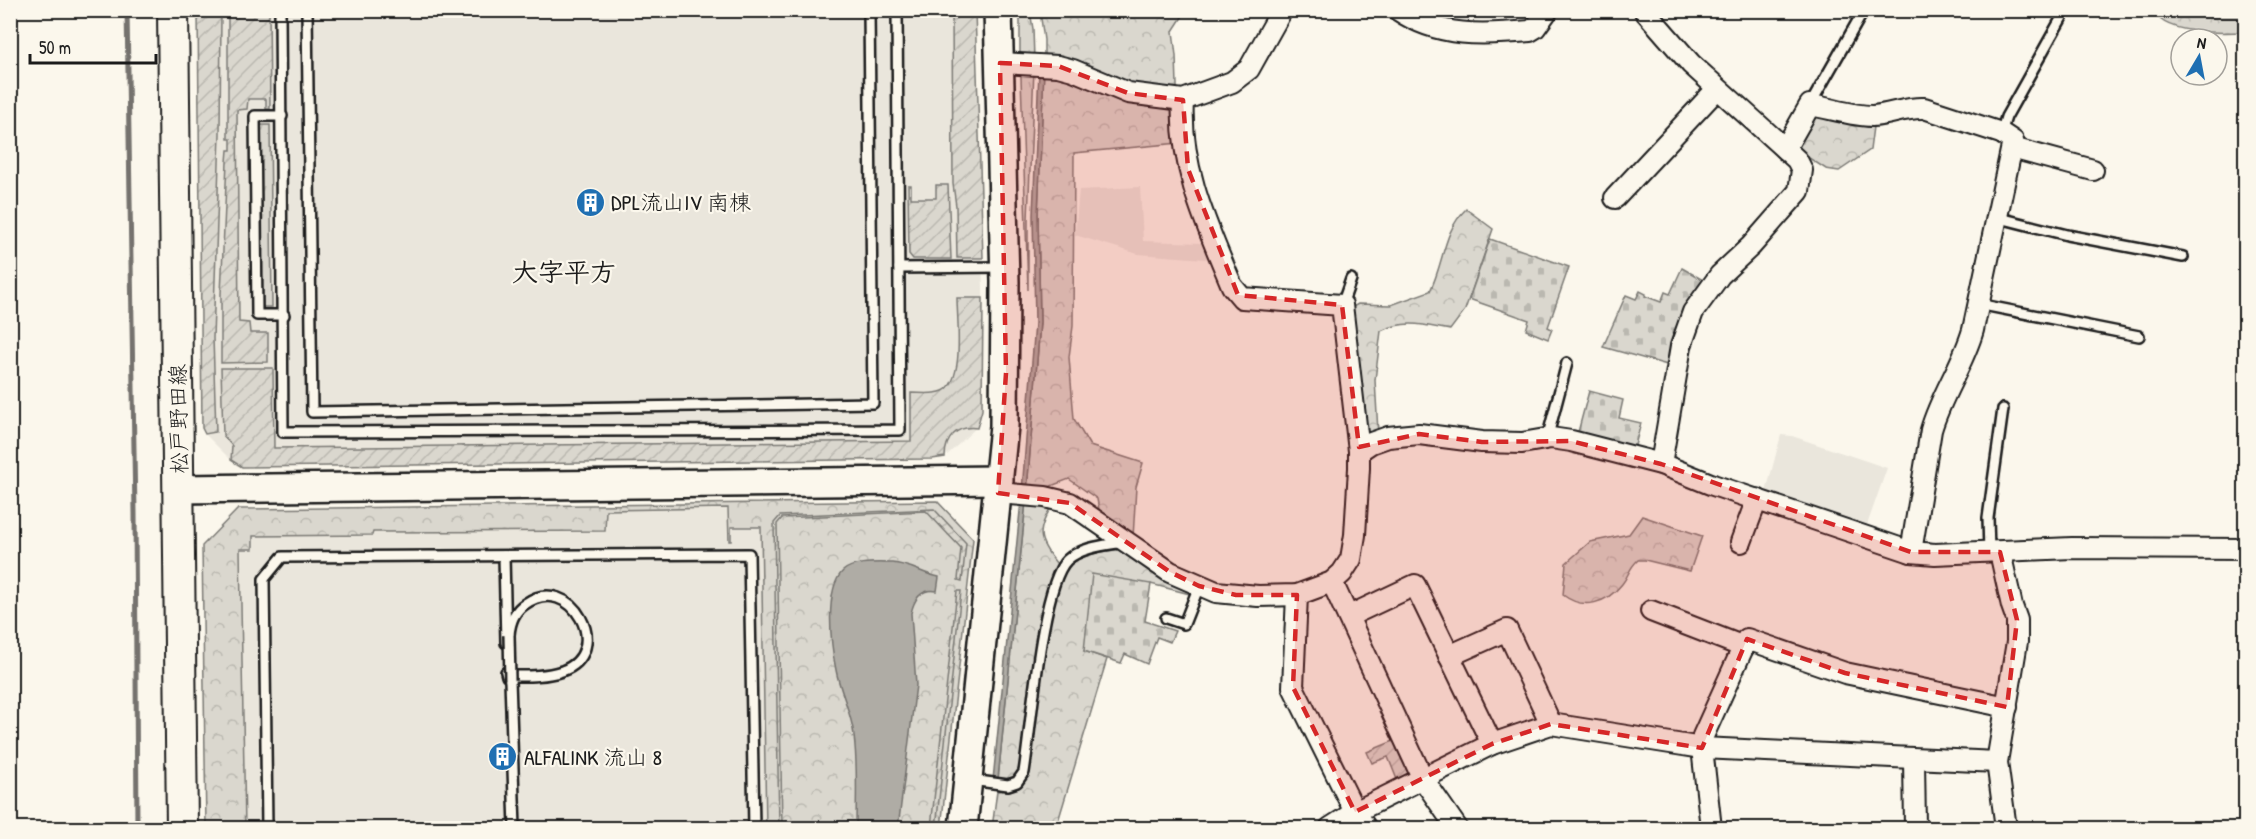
<svg xmlns="http://www.w3.org/2000/svg" width="2256" height="839" font-family="'Patrick Hand','Klee One',sans-serif">
	<style>
		.built { fill: #eae6dc }
		.grass { fill: url(#grass-tufts); stroke: #7b7a75; stroke-width: 1.5 }
		.forest { fill: url(#forest-crowns); stroke: #7b7a75; stroke-width: 1.5 }
		.cemetery { fill: url(#cemetery-stones); stroke: #7b7a75; stroke-width: 1.5 }
		.garden { fill: url(#garden-furrows); stroke: #7b7a75; stroke-width: 1.5 }
		.water { fill: #afaca5; stroke: #74726e; stroke-width: 1.5 }
		.lines { fill: none; stroke-linecap: round; stroke-linejoin: round }
		.stream { stroke: #74726e; stroke-width: 5 }
		.lane-casing { stroke: #1c1c1c; stroke-width: 14 }
		.street-casing { stroke: #1c1c1c; stroke-width: 24 }
		.secondary-casing { stroke: #1c1c1c; stroke-width: 32 }
		.primary-casing { stroke: #1c1c1c; stroke-width: 34 }
		.lane { stroke: #fbf7ec; stroke-width: 9 }
		.street { stroke: #fbf7ec; stroke-width: 20 }
		.secondary { stroke: #fbf7ec; stroke-width: 27 }
		.primary { stroke: #fbf7ec; stroke-width: 30 }
		.lane-bridge-casing { stroke: #1c1c1c; stroke-width: 14; stroke-linecap: butt }
		.lane-bridge { stroke: #fbf7ec; stroke-width: 9 }
		.marked { fill: #d62828; fill-opacity: 0.2; stroke: #d62828; stroke-width: 4.5; stroke-dasharray: 12 8; stroke-linejoin: round }
		.labels { text-anchor: middle; stroke-width: 4.5; stroke-linejoin: round; paint-order: stroke }
		.poi-label { font-size: 22px; fill: #1c1c1c; stroke: #fbf7ec; text-anchor: start }
		.street-label { font-size: 22px; fill: #1c1c1c; stroke: #fbf7ec }
		.quarter-label { font-size: 26px; font-weight: bold; fill: #1c1c1c; stroke: #fbf7ec }
	</style>
	<defs>
		<pattern id="grass-tufts" width="24" height="20" patternUnits="userSpaceOnUse" patternTransform="scale(1.5)"><rect width="24" height="20" fill="#dad7ce"/><path d="M3 7l-1-3M5 7V3M7 7l1-3M15 17l-1-3M17 17v-4M19 17l1-3" fill="none" stroke="#bab8b0"/></pattern>
		<pattern id="forest-crowns" width="20" height="18" patternUnits="userSpaceOnUse" patternTransform="scale(1.5)"><rect width="20" height="18" fill="#dad7ce"/><path d="M2 6a3 3 0 1 1 6 0M12 15a3 3 0 1 1 6 0" fill="none" stroke="#bab8b0"/></pattern>
		<pattern id="cemetery-stones" width="16" height="16" patternUnits="userSpaceOnUse" patternTransform="scale(1.5)"><rect width="16" height="16" fill="#dad7ce"/><path d="M2 7V4a2 2 0 0 1 4 0v3zM10 15v-3a2 2 0 0 1 4 0v3z" fill="#bab8b0"/></pattern>
		<pattern id="garden-furrows" width="10" height="10" patternUnits="userSpaceOnUse" patternTransform="scale(1.5)"><rect width="10" height="10" fill="#dad7ce"/><path d="M-1 1l2-2M0 10L10 0M9 11l2-2" fill="none" stroke="#bab8b0"/></pattern>
	</defs>
	<rect width="100%" height="100%" fill="#fbf7ec"/>
	<filter id="ink" filterUnits="userSpaceOnUse"><feTurbulence type="fractalNoise" baseFrequency=".0167" numOctaves="2"/><feDisplacementMap in="SourceGraphic" scale="12" xChannelSelector="R" yChannelSelector="G"/><feConvolveMatrix kernelMatrix="1 2 1 2 8 2 1 2 1" color-interpolation-filters="sRGB"/></filter>
	<g filter="url(#ink)">
		<!-- built -->
		<g class="built">
			<path d="M198 11H975L984 325 982 410 980 412 979 425 945 457 932 459 242 467 236 465 205 434 202 428Z"/>
			<path d="M1140 187 1143 241 1202 243 1207 238 1213 255 1205 259 1138 254 1075 235 1079 190Z"/>
			<path d="M1781 435 1792 436 1887 468 1866 528 1766 492Z"/>
			<path d="M766 503 771 828H238L233 514 238 509Z"/>
		</g>
		<!-- grass -->
		<g class="grass">
			<path d="M1020 11H1030L1033 29 1034 59 1023 57 1020 52Z"/>
			<path d="M1034 69 1028 219V290L1021 77V73Z"/>
			<path d="M260 125H270L272 307H262Z"/>
		</g>
		<!-- forest -->
		<g class="forest">
			<path d="M1040 11H1186L1173 31 1176 56 1179 143 1074 153 1073 326 1069 357 1074 419 1090 446 1143 463 1136 487 1133 538 1100 515 1097 499 1069 479 1051 486 1027 491 1040 322 1038 215 1044 65V40Z"/>
			<path d="M2160 11H2245V32C2223 33 2177 34 2160 19Z"/>
			<path d="M1812 109 1874 119 1870 150 1839 171 1826 169 1792 147Z"/>
			<path d="M1466 209 1493 229 1465 310 1450 330C1424 325 1406 319 1381 331L1375 380 1378 432 1368 434 1363 430 1351 308 1358 304 1391 305 1430 291C1444 263 1443 231 1466 209Z"/>
			<path d="M937 501 973 539 941 828H766L761 527H731V541H729L728 508 606 510 605 531 373 532 372 535 253 536V549H240L245 828H206L202 546 238 509Z"/>
			<path d="M1026 501 1053 504C1036 531 1037 540 1057 564 1029 631 1035 706 1017 775L1008 780 998 779Z"/>
			<path d="M1642 516 1702 536 1690 571 1645 560H1638C1628 569 1629 576 1622 584 1607 603 1584 611 1563 595L1566 563 1590 542 1629 534Z"/>
			<path d="M1124 549 1192 589 1190 594 1151 584 1084 651 1107 659 1056 828H992L997 791C1007 790 1020 790 1025 779 1032 767 1032 747 1034 734 1038 703 1049 581 1071 564 1085 553 1107 551 1124 549Z"/>
		</g>
		<!-- cemetery -->
		<g class="cemetery">
			<path d="M1490 239 1569 267 1548 327 1552 329 1548 339 1526 330 1529 320 1469 299Z"/>
			<path d="M1682 268 1705 281 1671 366 1603 347 1626 295 1636 299 1640 291 1646 294 1645 296 1661 302 1665 292 1670 294Z"/>
			<path d="M1589 391 1623 400 1619 418 1641 423 1634 449 1577 436Z"/>
			<path d="M1092 574 1151 584 1145 621 1175 631 1170 642 1157 637 1147 664 1125 654 1121 663 1084 651Z"/>
		</g>
		<!-- garden -->
		<g class="garden">
			<path d="M198 11H221L220 134 213 338 216 432 205 434 202 428Z"/>
			<path d="M228 11H269L270 109H266V99H248L247 109 237 110 239 322 249 323 250 333H268V362L221 363V294L227 162 228 150H231V139H228Z"/>
			<path d="M952 11H975L983 258H957L956 206 953 184Z"/>
			<path d="M908 185H911V198H936V185H948L951 259H913L909 254Z"/>
			<path d="M957 298H983L982 410 977 428C957 425 945 438 945 457L932 459 242 467 231 460 232 446 223 435 221 368H273L274 448 911 441V393C921 393 934 395 943 391 965 381 957 320 957 298Z"/>
			<path d="M934 509 966 543 962 581 958 580 961 548 926 511 782 518 777 524 782 828H779L774 523 780 516Z"/>
			<path d="M957 591H961L936 828 931 827Z"/>
			<path d="M1396 740 1409 769 1407 778 1398 782 1388 757 1372 763 1367 752Z"/>
		</g>
		<!-- water -->
		<g class="water">
			<path d="M1039 70H1044L1038 215 1040 322 1027 491H1022L1035 323 1033 215Z"/>
			<path d="M1021 501H1026L998 779 993 780Z"/>
			<path d="M892 563C910 564 922 574 939 577L937 591C921 588 914 600 911 613L916 685 898 828H856C856 798 858 767 854 736 852 714 840 692 836 670 831 646 824 589 843 571 854 561 878 563 892 563Z"/>
		</g>
		<g class="lines">
			<!-- stream -->
			<path class="stream" d="M127 10 135 513 137 828"/>
			<defs>
				<g id="lane">
					<path d="M280 10 283 432 900 430 897 10"/>
					<path d="M307 10 312 412 873 403 869 10"/>
					<path d="M1810 105 1864 10"/>
					<path d="M282 116H255L257 315H284"/>
					<path d="M2001 133 2006 117 2066 10"/>
					<path d="M1996 217 2067 235 2183 257"/>
					<path d="M899 268 1002 267"/>
					<path d="M1978 304 2139 336"/>
					<path d="M1342 305 1351 279"/>
					<path d="M1547 439 1567 363"/>
					<path d="M1989 552 1988 518 2003 409"/>
					<path d="M504 556 506 643"/>
					<path d="M1166 618 1184 624 1199 586"/>
					<path d="M506 672 507 676C525 676 544 677 562 671 615 652 571 571 525 604 514 611 510 622 509 635"/>
					<path d="M510 680 515 828"/>
					<path d="M971 780 1008 785 1017 782 1024 772C1031 730 1041 585 1067 560 1081 547 1107 545 1124 542"/>
					<path d="M267 828 264 579 282 557 749 554 754 828"/>
				</g>
				<g id="street">
					<path d="M1398 10C1439 38 1484 35 1530 31L1535 28 1548 10"/>
					<path d="M1644 10 1691 64 1785 149 1797 160 1802 170 1799 191 1751 246 1720 275 1693 312 1681 346 1661 464"/>
					<path d="M1000 63 1058 66 1073 70 1128 93 1183 100 1232 82 1249 69 1282 10"/>
					<path d="M2012 148 2093 170"/>
					<path d="M1785 149 1810 105C1830 108 1852 116 1872 116 1890 115 1906 107 1924 108L2001 133 2013 141 1973 330C1963 365 1941 395 1931 430L1911 552"/>
					<path d="M1615 198 1717 89"/>
					<path d="M1359 451 1371 443 1388 437 1419 434 1482 442 1522 443 1551 438 1571 441 1661 464 1713 485 1911 552 1935 554 2072 548 2246 549"/>
					<path d="M998 493 1045 497 1070 503 1170 572 1216 592 1258 596 1297 595 1332 582 1342 573 1351 559 1355 535 1359 468V451L1342 305 1242 298 1232 286C1207 226 1179 167 1183 100"/>
					<path d="M1741 542 1757 499"/>
					<path d="M2000 552 2012 606 2017 620V642L1997 762 2006 828"/>
					<path d="M1332 582 1423 779 1457 828"/>
					<path d="M1297 595 1293 687 1355 812 1366 828"/>
					<path d="M1651 611 1744 647"/>
					<path d="M1349 616 1415 585 1492 744"/>
					<path d="M1449 656 1507 630 1551 724"/>
					<path d="M1914 759 1915 828"/>
					<path d="M1330 828 1355 812 1492 744 1551 724 1702 748 1997 762"/>
					<path d="M1711 828 1702 748 1703 736 1747 639 1845 673 2007 707"/>
				</g>
				<g id="secondary">
					<path d="M179 489 999 480"/>
					<path d="M963 828 1004 426 1005 282 998 10"/>
				</g>
				<path id="primary" d="M173 10 182 828"/>
			</defs>
			<!-- lane casing -->
			<use href="#lane" class="lane-casing"/>
			<!-- street casing -->
			<use href="#street" class="street-casing"/>
			<!-- secondary casing -->
			<use href="#secondary" class="secondary-casing"/>
			<!-- primary casing -->
			<use href="#primary" class="primary-casing"/>
			<!-- lane -->
			<use href="#lane" class="lane"/>
			<!-- street -->
			<use href="#street" class="street"/>
			<!-- secondary -->
			<use href="#secondary" class="secondary"/>
			<!-- primary -->
			<use href="#primary" class="primary"/>
			<defs>
				<path id="lane-bridge" d="M509 635 510 680"/>
			</defs>
			<!-- lane-bridge casing -->
			<use href="#lane-bridge" class="lane-bridge-casing"/>
			<!-- lane-bridge -->
			<use href="#lane-bridge" class="lane-bridge"/>
		</g>
	</g>
	<!-- marked area -->
	<path class="marked" d="M1000 63 1058 66 1128 93 1183 100 1188 169 1238 295 1342 305 1359 447 1419 434 1482 442 1571 441 1661 464 1911 552H2000L2017 620 2007 707 1845 673 1747 639 1702 748 1551 724 1492 744 1355 812 1293 687 1297 595H1236L1199 586 1170 572 1070 503 998 493 1006 373Z"/>
	<!-- icons -->
	<defs>
		<symbol id="building-disc" viewBox="-11 -11 22 22"><circle r="9.5" fill="#1f6fb2" stroke="#fbf7ec"/><path d="M-4-6H4V6H1V3H-1V6H-4ZM-2.5-4.3h1.7v1.8h-1.7ZM.8-4.3h1.7v1.8H.8ZM-2.5-1h1.7V.8h-1.7ZM.8-1h1.7V.8H.8Z" fill="#fff"/></symbol>
	</defs>
	<g fill-rule="evenodd">
		<use href="#building-disc" x="574" y="186" width="33" height="33"/>
		<use href="#building-disc" x="486" y="740" width="33" height="33"/>
	</g>
	<g class="labels">
		<!-- poi labels -->
		<g class="poi-label">
			<text x="611" y="210">DPL流山IV 南棟</text>
			<text x="524" y="765">ALFALINK 流山 8</text>
		</g>
		<!-- street labels -->
		<g class="street-label">
			<text transform="translate(178 419) rotate(-91)" y="8">松戸野田線</text>
		</g>
		<!-- quarter labels -->
		<g class="quarter-label">
			<text x="564" y="281">大字平方</text>
		</g>
	</g>
	<!-- margin -->
	<rect width="2256" height="839" fill="none" stroke="#fbf7ec" stroke-width="36"/>
	<rect x="18" y="18" width="2220" height="803" fill="none" stroke="#1c1c1c" stroke-width="2" filter="url(#ink)"/>
	<!-- north arrow -->
	<g transform="translate(2199 57) rotate(10)"><circle r="28" fill="#fbf7ec" stroke="#a29f99" stroke-width="1.5"/>
	<path d="M0-4.5L10 22L0 15L-10 22Z" fill="#1f6fb2"/>
	<text y="-9" font-size="16" font-weight="bold" text-anchor="middle" fill="#1c1c1c">N</text>
	</g>
	<!-- scale -->
	<path d="M30 54v9h126v-9" fill="none" stroke="#1c1c1c" stroke-width="3"/>
	<text x="39" y="54" font-size="18" fill="#1c1c1c" stroke="#fbf7ec" stroke-width="4.5" paint-order="stroke">50 m</text>
</svg>
